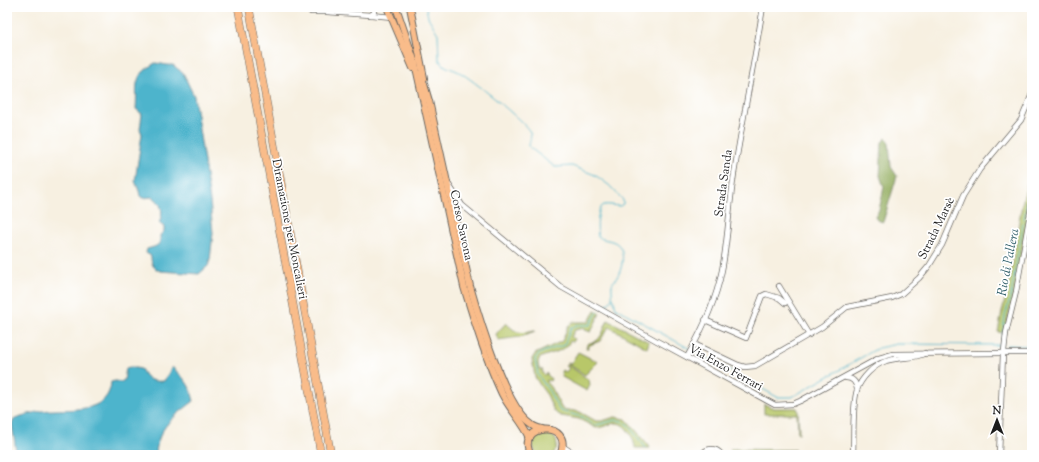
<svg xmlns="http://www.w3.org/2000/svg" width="1039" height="462" font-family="'Sorts Mill Goudy',serif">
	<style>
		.green { fill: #b8c769; stroke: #6a7242 }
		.forest { fill: #92ac5d; stroke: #57643c }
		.water { fill: #4eb4cc; stroke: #356874 }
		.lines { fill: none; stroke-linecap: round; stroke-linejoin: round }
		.stream { stroke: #4eb4cc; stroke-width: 1 }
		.minor-casing { stroke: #696661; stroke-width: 6 }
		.major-casing { stroke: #696661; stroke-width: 8 }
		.highway-casing { stroke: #696661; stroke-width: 8 }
		.minor { stroke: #fff; stroke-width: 4.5 }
		.major { stroke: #f9bc8a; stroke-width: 6 }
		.highway { stroke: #f9bc8a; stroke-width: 7 }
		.labels { text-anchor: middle; stroke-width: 3.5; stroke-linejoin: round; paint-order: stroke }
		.street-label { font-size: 12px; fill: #1c1c1c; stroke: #fff }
		.water-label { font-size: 13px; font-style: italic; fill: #32606b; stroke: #fff }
	</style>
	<rect width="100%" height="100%" fill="#fff"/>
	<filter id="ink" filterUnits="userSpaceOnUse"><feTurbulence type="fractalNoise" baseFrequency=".025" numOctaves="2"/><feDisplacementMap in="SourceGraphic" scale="8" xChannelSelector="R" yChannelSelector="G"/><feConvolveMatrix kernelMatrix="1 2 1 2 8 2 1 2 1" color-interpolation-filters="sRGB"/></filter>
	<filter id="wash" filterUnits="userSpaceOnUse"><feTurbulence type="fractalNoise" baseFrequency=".012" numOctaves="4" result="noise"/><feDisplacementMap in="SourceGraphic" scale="16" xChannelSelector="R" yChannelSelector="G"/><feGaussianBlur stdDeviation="0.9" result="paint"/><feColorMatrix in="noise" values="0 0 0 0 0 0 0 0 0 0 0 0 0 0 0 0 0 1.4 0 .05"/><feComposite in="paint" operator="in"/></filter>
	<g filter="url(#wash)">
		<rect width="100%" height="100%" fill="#f7f0e1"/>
		<!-- green -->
		<g class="green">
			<path d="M1032 169V194L1014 295 1004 333 998 332C1001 314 1006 296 1010 278 1017 241 1019 204 1032 169Z"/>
			<path d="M595 310 600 313 591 332 585 330V328L575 330 571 337 575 339 573 342 570 341C566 352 549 353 540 358L538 363 539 369 543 370 542 373 545 375 546 373 551 379 550 381 547 380 546 382 551 388 562 409 580 412 596 421H602L615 417 626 419 646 442 650 448H635C634 439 627 424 617 423 610 423 603 428 596 428L579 419 561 416 557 414 554 411 547 395 541 387 535 377 532 359 535 354 562 341 568 326 574 322H589Z"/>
			<path d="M608 320 649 342 647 348 609 327 600 341 590 345 588 348H586L589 343C601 343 603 330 608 320Z"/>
			<path d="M506 323C518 335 521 333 535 331L520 337 498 340 496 334Z"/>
			<path d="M578 352 598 362 585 375 567 363 568 362 571 363Z"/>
			<path d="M568 365 589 380 590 385 587 391 562 377 561 372 562 370 566 372 569 368 566 366Z"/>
			<path d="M764 404 773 408H797L798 410 799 433H798L797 414H764Z"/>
			<circle cx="545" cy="445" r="12"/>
			<path d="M731 449 795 450 734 454 731 453Z"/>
		</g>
		<!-- forest -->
		<path class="forest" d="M886 138 889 143 891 167 897 176 883 222 877 220 875 217 879 210 884 187 880 176 882 142Z"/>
		<!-- water -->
		<g class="water">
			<path d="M155 63C161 63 166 66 173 65L183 73 194 96 210 201 213 233 210 260 208 266 199 274 160 271C153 268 151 264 151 256L146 253 147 249C157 246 161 246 160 235L164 231V227L159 223C164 213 162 203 153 197L142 198 140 196 139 191 135 181 142 134 140 129 142 114 136 109C138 85 131 78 155 63Z"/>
			<path d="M130 367 141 369C147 380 151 382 164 381L172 367C185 379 190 384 194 401 174 417 157 427 156 455H17L16 451 12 424 15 418C28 414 41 410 54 410 76 409 109 412 111 382L115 381 121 382 124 380 126 368Z"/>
		</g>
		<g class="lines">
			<!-- stream -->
			<g class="stream">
				<path d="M426 7 428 17 438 34 439 59C443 68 452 68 459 72 471 78 525 122 530 132 532 137 529 142 529 147L555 167 572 166 595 175 610 186 623 200V204L620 206C616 206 608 204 604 205 596 208 597 230 598 237 605 241 615 239 620 247 625 254 622 270 617 277 616 280 612 282 612 285 611 290 614 295 611 300 609 305 605 305 601 307"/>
				<path d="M613 298 616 308 690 349"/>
				<path d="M598 311 590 325H577L571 328 564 345 543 352 538 355 535 359 538 375 549 391 560 411 583 417 595 425 601 424 615 420 622 421 628 425 646 448"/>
				<path d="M1007 345 1032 346"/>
				<path d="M693 350 777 397H792L878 348 897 344 1001 345 1005 316 1011 295 1027 202 1032 182"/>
			</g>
		</g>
	</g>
	<g filter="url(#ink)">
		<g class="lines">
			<defs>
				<g id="minor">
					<path d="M311 7V12H327L371 15 374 12V7"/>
					<path d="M371 15 392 17"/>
					<path d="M449 185 462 205 561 287 657 341 775 405 793 404 800 401 879 358 893 354 1002 353"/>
					<path d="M779 286 809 335"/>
					<path d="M705 320 746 338 762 296 766 294 779 298 785 303"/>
					<path d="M694 344 738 365 745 367 755 366 822 327 847 307 892 298 901 294 919 278 929 266 942 245 963 196 980 169 1021 120 1032 94"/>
					<path d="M1004 351 1006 333 1016 292 1032 202"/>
					<path d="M1005 353H1032"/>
					<path d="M687 357C702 331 716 300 722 270 728 239 729 206 734 174 743 118 754 63 763 7"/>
					<path d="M846 378C853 378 856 382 857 389"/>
					<path d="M562 445C572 455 583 455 597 455"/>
					<path d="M701 455C707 447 716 447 722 455"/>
					<path d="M853 455C854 437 852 406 857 390 861 378 874 365 886 361 899 356 914 360 925 353"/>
					<path d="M999 455 1003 354"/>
				</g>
				<g id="major">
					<path d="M387 7 413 68"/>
					<path d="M396 7 415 63 464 287C475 323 486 360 502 394 510 410 523 422 530 438"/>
					<path d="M410 7 424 78"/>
					<path d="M421 74 429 101 470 286C479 318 505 406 531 424 534 427 538 428 542 429"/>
					<path d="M531 455C513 423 576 419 560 455"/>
				</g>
				<g id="highway">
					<path d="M238 7 321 455"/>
					<path d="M249 7 331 455"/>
				</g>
			</defs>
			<!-- minor casing -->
			<use href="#minor" class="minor-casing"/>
			<!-- major casing -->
			<use href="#major" class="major-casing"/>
			<!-- highway casing -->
			<use href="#highway" class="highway-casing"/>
			<!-- minor -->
			<use href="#minor" class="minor"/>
			<!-- major -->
			<use href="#major" class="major"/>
			<!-- highway -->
			<use href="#highway" class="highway"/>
		</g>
	</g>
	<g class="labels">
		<!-- street labels -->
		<g class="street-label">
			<text transform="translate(723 183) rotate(-82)" y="4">Strada Sanda</text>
			<text transform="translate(462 225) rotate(78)" y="4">Corso Savona</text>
			<text transform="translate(936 228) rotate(-64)" y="4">Strada Marsè</text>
			<text transform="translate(290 229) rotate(79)" y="4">Diramazione per Moncalieri</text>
			<text transform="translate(726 367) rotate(29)" y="4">Via Enzo Ferrari</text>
		</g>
		<!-- water labels -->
		<g class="water-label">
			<text transform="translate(1007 262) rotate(-79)" y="5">Rio di Pallera</text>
		</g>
	</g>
	<!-- margin -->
	<rect width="1039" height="462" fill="none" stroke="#fff" stroke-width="24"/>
	<!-- north arrow -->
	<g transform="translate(997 420)" stroke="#ffffff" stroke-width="3" paint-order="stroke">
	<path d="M0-3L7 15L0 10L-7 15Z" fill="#1c1c1c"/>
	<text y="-6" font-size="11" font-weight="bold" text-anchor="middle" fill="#1c1c1c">N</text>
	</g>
</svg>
